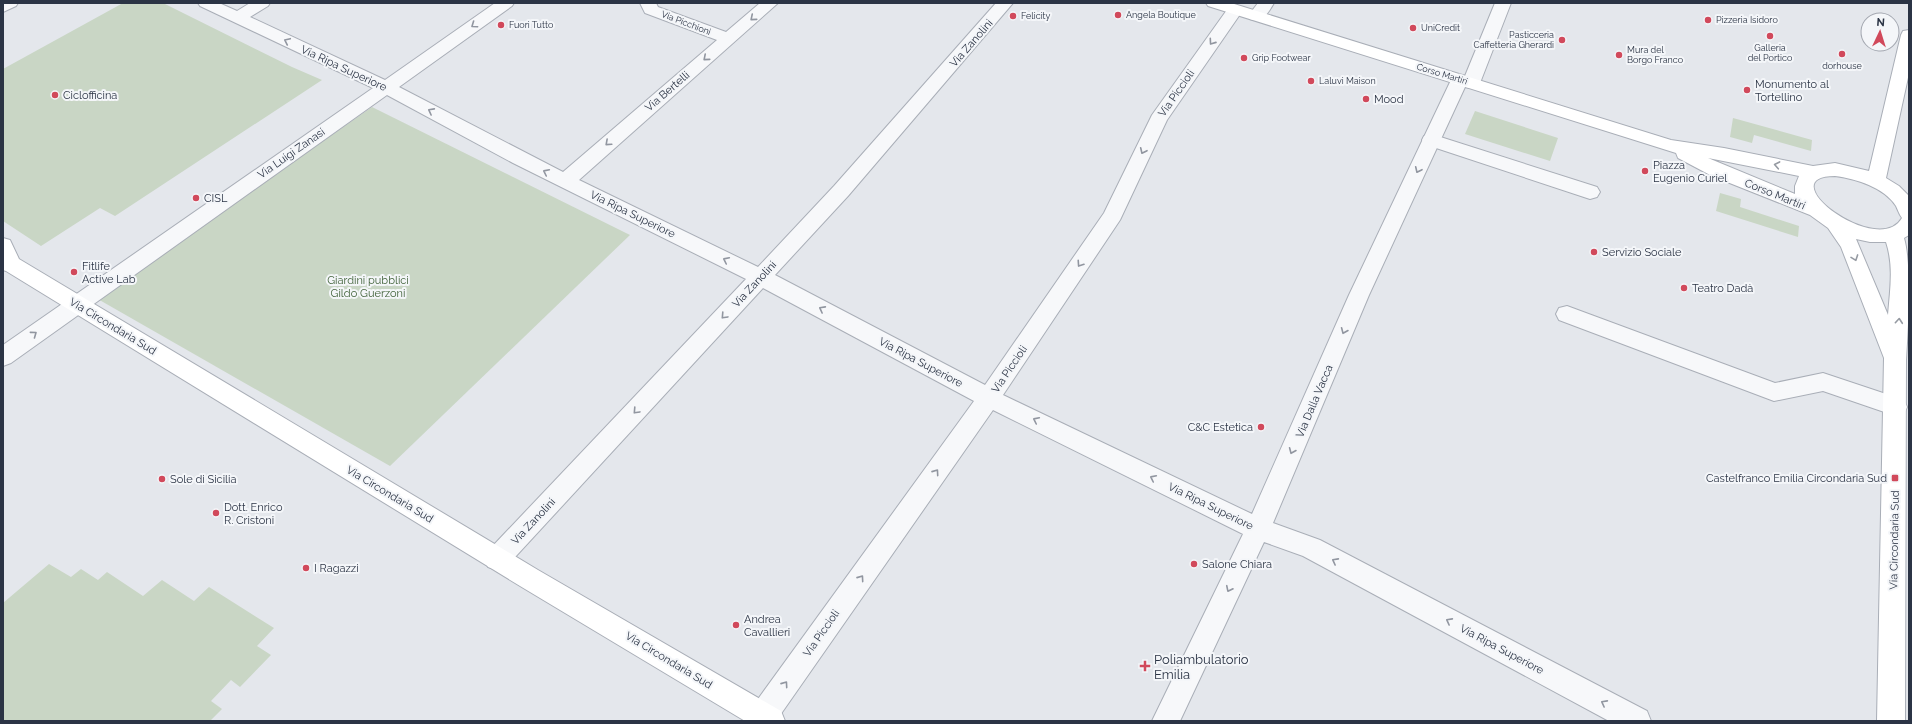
<svg xmlns="http://www.w3.org/2000/svg" width="1912" height="724" font-family="Raleway,sans-serif">
	<style>
		.green { fill: #c9d6c5 }
		.lines { fill: none; stroke-linecap: round; stroke-linejoin: round }
		.lane-casing { stroke: #a9aeb7; stroke-width: 2 }
		.street-casing { stroke: #a9aeb7; stroke-width: 2 }
		.secondary-casing { stroke: #a9aeb7; stroke-width: 2 }
		.lane { fill: #f7f8fa; fill-rule: evenodd }
		.street { fill: #f7f8fa; fill-rule: evenodd }
		.secondary { fill: #fff; fill-rule: evenodd }
		.oneway { stroke: #9196a0 }
		.oneway2 { stroke: #959aa2 }
		.poi-dot { fill: #d1495b; stroke: #f4f6f9; stroke-width: 1.5 }
		.labels { text-anchor: middle; stroke-width: 4; stroke-linejoin: round; paint-order: stroke }
		.far-poi-label { font-size: 9px; fill: #2b3445; stroke: #f4f6f9; text-anchor: start }
		.far-street-label { font-size: 9px; fill: #2b3445; stroke: #f4f6f9 }
		.street-label { font-size: 11px; fill: #2b3445; stroke: #f4f6f9 }
		.poi-label { font-size: 11px; fill: #2b3445; stroke: #f4f6f9; text-anchor: start }
		.park-label { font-size: 11px; fill: #3f6138; stroke: #f4f6f9 }
		.near-poi-label { font-size: 13px; fill: #2b3445; stroke: #f4f6f9; text-anchor: start }
	</style>
	<rect width="100%" height="100%" fill="#e4e7ec"/>
	<!-- green -->
	<g class="green">
		<path d="M123 3H163L292 67 322 80 115 216 100 208 41 246 3 221V69Z"/>
		<path d="M372 107 630 235 390 466 96 298Z"/>
		<path d="M1475 111 1558 138 1550 161 1465 134Z"/>
		<path d="M1733 118 1812 140 1811 151 1754 135 1752 143 1730 137Z"/>
		<path d="M1720 193 1741 199 1740 207 1799 226 1798 237 1716 211Z"/>
		<path d="M49 564 71 577 81 569 98 580 107 572 143 596 162 580 194 601 209 587 274 628 257 646 271 655 240 687 231 680 211 701 222 709 210 721H3V603Z"/>
	</g>
	<g class="lines">
		<defs>
			<g id="lane">
				<path d="M1431 134 1597 187 1600 192 1597 197 1590 199 1424 144 1422 140 1424 136Z"/>
				<path d="M1567 306 1775 383 1823 373 1904 400 1907 407 1904 414 1896 416 1823 391 1774 401 1559 320 1556 314 1559 308Z"/>
			</g>
			<g id="street">
				<path d="M3 3H18L16 6 3 12Z"/>
				<path d="M198 3H219L237 11 250 3H270L268 6 250 17 385 80 495 3H514L512 6 399 87 563 172 717 40 645 13 640 3H656L658 7 726 32 760 3H778L579 180 758 267 834 186 996 3H1013L848 196 775 275 985 385 1104 213 1152 115 1229 7 1235 5 1241 7 1243 10 1167 120 1120 220 1003 395 1252 514 1349 295 1451 80 1454 76 1460 75 1465 76 1495 3H1511L1480 83 1477 87 1471 88 1465 87 1369 295 1273 523 1320 540 1647 711 1651 721H1609L1303 556 1264 542 1180 721H1152L1243 534 993 410 776 721H751L749 716 753 706 974 401 763 288 506 567 497 570 488 567 484 559 488 551 746 279 513 163 387 95 11 363 3 366V345L373 88 200 6Z"/>
				<path d="M1258 3H1274C1268 13 1263 23 1250 19L1248 16Z"/>
			</g>
			<g id="secondary">
				<path d="M1206 3H1231L1671 140 1724 148 1813 166 1835 163 1869 171 1901 35 1903 31 1909 30V73L1886 178 1899 186 1909 196V235L1904 238C1912 266 1908 328 1906 360L1905 721H1877L1884 358 1841 247 1828 228 1810 215 1712 176 1678 158 1676 153 1208 6ZM1708 158 1799 176 1795 186V194ZM1835 176C1856 179 1884 187 1896 206 1898 210 1899 214 1902 218 1878 259 1768 176 1835 176ZM1856 239 1870 242H1886C1894 266 1890 290 1888 315Z"/>
				<path d="M3 238 10 240 19 259 538 570 781 711 785 721H745L520 586 6 271 3 270Z"/>
			</g>
		</defs>
		<!-- lane casing -->
		<use href="#lane" class="lane-casing"/>
		<!-- street casing -->
		<use href="#street" class="street-casing"/>
		<!-- secondary casing -->
		<use href="#secondary" class="secondary-casing"/>
		<!-- lane -->
		<use href="#lane" class="lane"/>
		<!-- street -->
		<use href="#street" class="street"/>
		<!-- secondary -->
		<use href="#secondary" class="secondary"/>
	</g>
	<!-- one-way arrows -->
	<defs><path id="oneway-chevron" d="M-2-3.5L2.5 0L-2 3.5" fill="none" stroke-width="1.6" stroke-linecap="round" stroke-linejoin="round"/></defs>
	<g class="oneway">
		<use href="#oneway-chevron" transform="translate(753 18) rotate(140)"/>
		<use href="#oneway-chevron" transform="translate(474 25) rotate(145)"/>
		<use href="#oneway-chevron" transform="translate(287 41) rotate(-155)"/>
		<use href="#oneway-chevron" transform="translate(1212 42) rotate(125)"/>
		<use href="#oneway-chevron" transform="translate(706 58) rotate(139)"/>
		<use href="#oneway-chevron" transform="translate(431 111) rotate(-152)"/>
		<use href="#oneway-chevron" transform="translate(608 143) rotate(138)"/>
		<use href="#oneway-chevron" transform="translate(1143 151) rotate(115)"/>
		<use href="#oneway-chevron" transform="translate(1418 170) rotate(115)"/>
		<use href="#oneway-chevron" transform="translate(546 172) rotate(-154)"/>
		<use href="#oneway-chevron" transform="translate(726 260) rotate(-154)"/>
		<use href="#oneway-chevron" transform="translate(1080 264) rotate(124)"/>
		<use href="#oneway-chevron" transform="translate(822 309) rotate(-152)"/>
		<use href="#oneway-chevron" transform="translate(724 316) rotate(133)"/>
		<use href="#oneway-chevron" transform="translate(1344 331) rotate(113)"/>
		<use href="#oneway-chevron" transform="translate(34 334) rotate(-36)"/>
		<use href="#oneway-chevron" transform="translate(636 411) rotate(133)"/>
		<use href="#oneway-chevron" transform="translate(1036 420) rotate(-154)"/>
		<use href="#oneway-chevron" transform="translate(1292 451) rotate(113)"/>
		<use href="#oneway-chevron" transform="translate(936 472) rotate(-55)"/>
		<use href="#oneway-chevron" transform="translate(1153 478) rotate(-154)"/>
		<use href="#oneway-chevron" transform="translate(1335 561) rotate(-152)"/>
		<use href="#oneway-chevron" transform="translate(861 578) rotate(-55)"/>
		<use href="#oneway-chevron" transform="translate(1229 589) rotate(116)"/>
		<use href="#oneway-chevron" transform="translate(1449 621) rotate(-152)"/>
		<use href="#oneway-chevron" transform="translate(785 684) rotate(-55)"/>
		<use href="#oneway-chevron" transform="translate(1604 703) rotate(-152)"/>
	</g>
	<g class="oneway2">
		<use href="#oneway-chevron" transform="translate(1777 165) rotate(-169)"/>
		<use href="#oneway-chevron" transform="translate(1855 258) rotate(70)"/>
		<use href="#oneway-chevron" transform="translate(1899 321) rotate(-85)"/>
	</g>
	<!-- markers -->
	<g class="poi-dot">
		<circle cx="1118" cy="15" r="4"/>
		<circle cx="1013" cy="16" r="4"/>
		<circle cx="1708" cy="20" r="4"/>
		<circle cx="501" cy="25" r="4"/>
		<circle cx="1413" cy="28" r="4"/>
		<circle cx="1770" cy="36" r="4"/>
		<circle cx="1562" cy="40" r="4"/>
		<circle cx="1842" cy="54" r="4"/>
		<circle cx="1619" cy="55" r="4"/>
		<circle cx="1244" cy="58" r="4"/>
		<circle cx="1311" cy="81" r="4"/>
		<circle cx="1747" cy="90" r="4"/>
		<circle cx="55" cy="95" r="4"/>
		<circle cx="1366" cy="99" r="4"/>
		<circle cx="1645" cy="171" r="4"/>
		<circle cx="196" cy="198" r="4"/>
		<circle cx="1594" cy="252" r="4"/>
		<circle cx="74" cy="272" r="4"/>
		<circle cx="1684" cy="288" r="4"/>
		<circle cx="1261" cy="427" r="4"/>
		<rect x="1891" y="474" width="8" height="8" rx="2"/>
		<circle cx="162" cy="479" r="4"/>
		<circle cx="216" cy="513" r="4"/>
		<circle cx="1194" cy="564" r="4"/>
		<circle cx="306" cy="568" r="4"/>
		<circle cx="736" cy="625" r="4"/>
		<path d="M1143 660h4v4h4v4h-4v4h-4v-4h-4v-4h4z"/>
	</g>
	<g class="labels">
		<!-- far-poi labels -->
		<g class="far-poi-label">
			<text x="1126" y="18">Angela Boutique</text>
			<text x="1021" y="19">Felicity</text>
			<text x="1716" y="23">Pizzeria Isidoro</text>
			<text x="509" y="28">Fuori Tutto</text>
			<text x="1421" y="31">UniCredit</text>
			<text x="1554" y="38" text-anchor="end">Pasticceria<tspan x="1554" dy="10">Caffetteria Gherardi</tspan></text>
			<text x="1770" y="51" text-anchor="middle">Galleria<tspan x="1770" dy="10">del Portico</tspan></text>
			<text x="1627" y="53">Mura del<tspan x="1627" dy="10">Borgo Franco</tspan></text>
			<text x="1252" y="61">Grip Footwear</text>
			<text x="1842" y="69" text-anchor="middle">dorhouse</text>
			<text x="1319" y="84">Laluvi Maison</text>
		</g>
		<!-- far-street labels -->
		<g class="far-street-label">
			<text transform="translate(686 23) rotate(21)" y="3">Via Picchioni</text>
			<text transform="translate(1442 74) rotate(17)" y="3">Corso Martiri</text>
		</g>
		<!-- street labels -->
		<g class="street-label">
			<text transform="translate(971 43) rotate(-49)" y="4">Via Zanolini</text>
			<text transform="translate(344 68) rotate(25)" y="4">Via Ripa Superiore</text>
			<text transform="translate(667 91) rotate(-41)" y="4">Via Bertelli</text>
			<text transform="translate(1176 93) rotate(-55)" y="4">Via Piccioli</text>
			<text transform="translate(291 153) rotate(-35)" y="4">Via Luigi Zanasi</text>
			<text transform="translate(1775 194) rotate(22)" y="4">Corso Martiri</text>
			<text transform="translate(633 214) rotate(26)" y="4">Via Ripa Superiore</text>
			<text transform="translate(754 284) rotate(-47)" y="4">Via Zanolini</text>
			<text transform="translate(113 326) rotate(31)" y="4">Via Circondaria Sud</text>
			<text transform="translate(921 362) rotate(28)" y="4">Via Ripa Superiore</text>
			<text transform="translate(1009 369) rotate(-56)" y="4">Via Piccioli</text>
			<text transform="translate(1314 401) rotate(-67)" y="4">Via Dalla Vacca</text>
			<text transform="translate(390 494) rotate(31)" y="4">Via Circondaria Sud</text>
			<text transform="translate(1211 506) rotate(26)" y="4">Via Ripa Superiore</text>
			<text transform="translate(533 521) rotate(-47)" y="4">Via Zanolini</text>
			<text transform="translate(1894 540) rotate(-89)" y="4">Via Circondaria Sud</text>
			<text transform="translate(821 633) rotate(-55)" y="4">Via Piccioli</text>
			<text transform="translate(1502 649) rotate(28)" y="4">Via Ripa Superiore</text>
			<text transform="translate(669 660) rotate(31)" y="4">Via Circondaria Sud</text>
		</g>
		<!-- poi labels -->
		<g class="poi-label">
			<text x="1755" y="88">Monumento al<tspan x="1755" dy="13">Tortellino</tspan></text>
			<text x="63" y="99">Ciclofficina</text>
			<text x="1374" y="103">Mood</text>
			<text x="1653" y="169">Piazza<tspan x="1653" dy="13">Eugenio Curiel</tspan></text>
			<text x="204" y="202">CISL</text>
			<text x="1602" y="256">Servizio Sociale</text>
			<text x="82" y="270">Fitlife<tspan x="82" dy="13">Active Lab</tspan></text>
			<text x="1692" y="292">Teatro Dadà</text>
			<text x="1253" y="431" text-anchor="end">C&amp;C Estetica</text>
			<text x="1887" y="482" text-anchor="end">Castelfranco Emilia Circondaria Sud</text>
			<text x="170" y="483">Sole di Sicilia</text>
			<text x="224" y="511">Dott. Enrico<tspan x="224" dy="13">R. Cristoni</tspan></text>
			<text x="1202" y="568">Salone Chiara</text>
			<text x="314" y="572">I Ragazzi</text>
			<text x="744" y="623">Andrea<tspan x="744" dy="13">Cavallieri</tspan></text>
		</g>
		<!-- park labels -->
		<g class="park-label">
			<text x="368" y="284">Giardini pubblici<tspan x="368" dy="13">Gildo Guerzoni</tspan></text>
		</g>
		<!-- near-poi labels -->
		<g class="near-poi-label">
			<text x="1154" y="664">Poliambulatorio<tspan x="1154" dy="15">Emilia</tspan></text>
		</g>
	</g>
	<!-- border -->
	<rect width="1912" height="724" fill="none" stroke="#2b3445" stroke-width="8"/>
	<!-- north arrow -->
	<g transform="translate(1880 32) rotate(4)"><circle r="19" fill="#f4f6f9" stroke="#a4a8b1"/>
	<path d="M0-3L7 15L0 10L-7 15Z" fill="#d1495b"/>
	<text y="-6" font-size="11" font-weight="bold" text-anchor="middle" fill="#2b3445">N</text>
	</g>
</svg>
